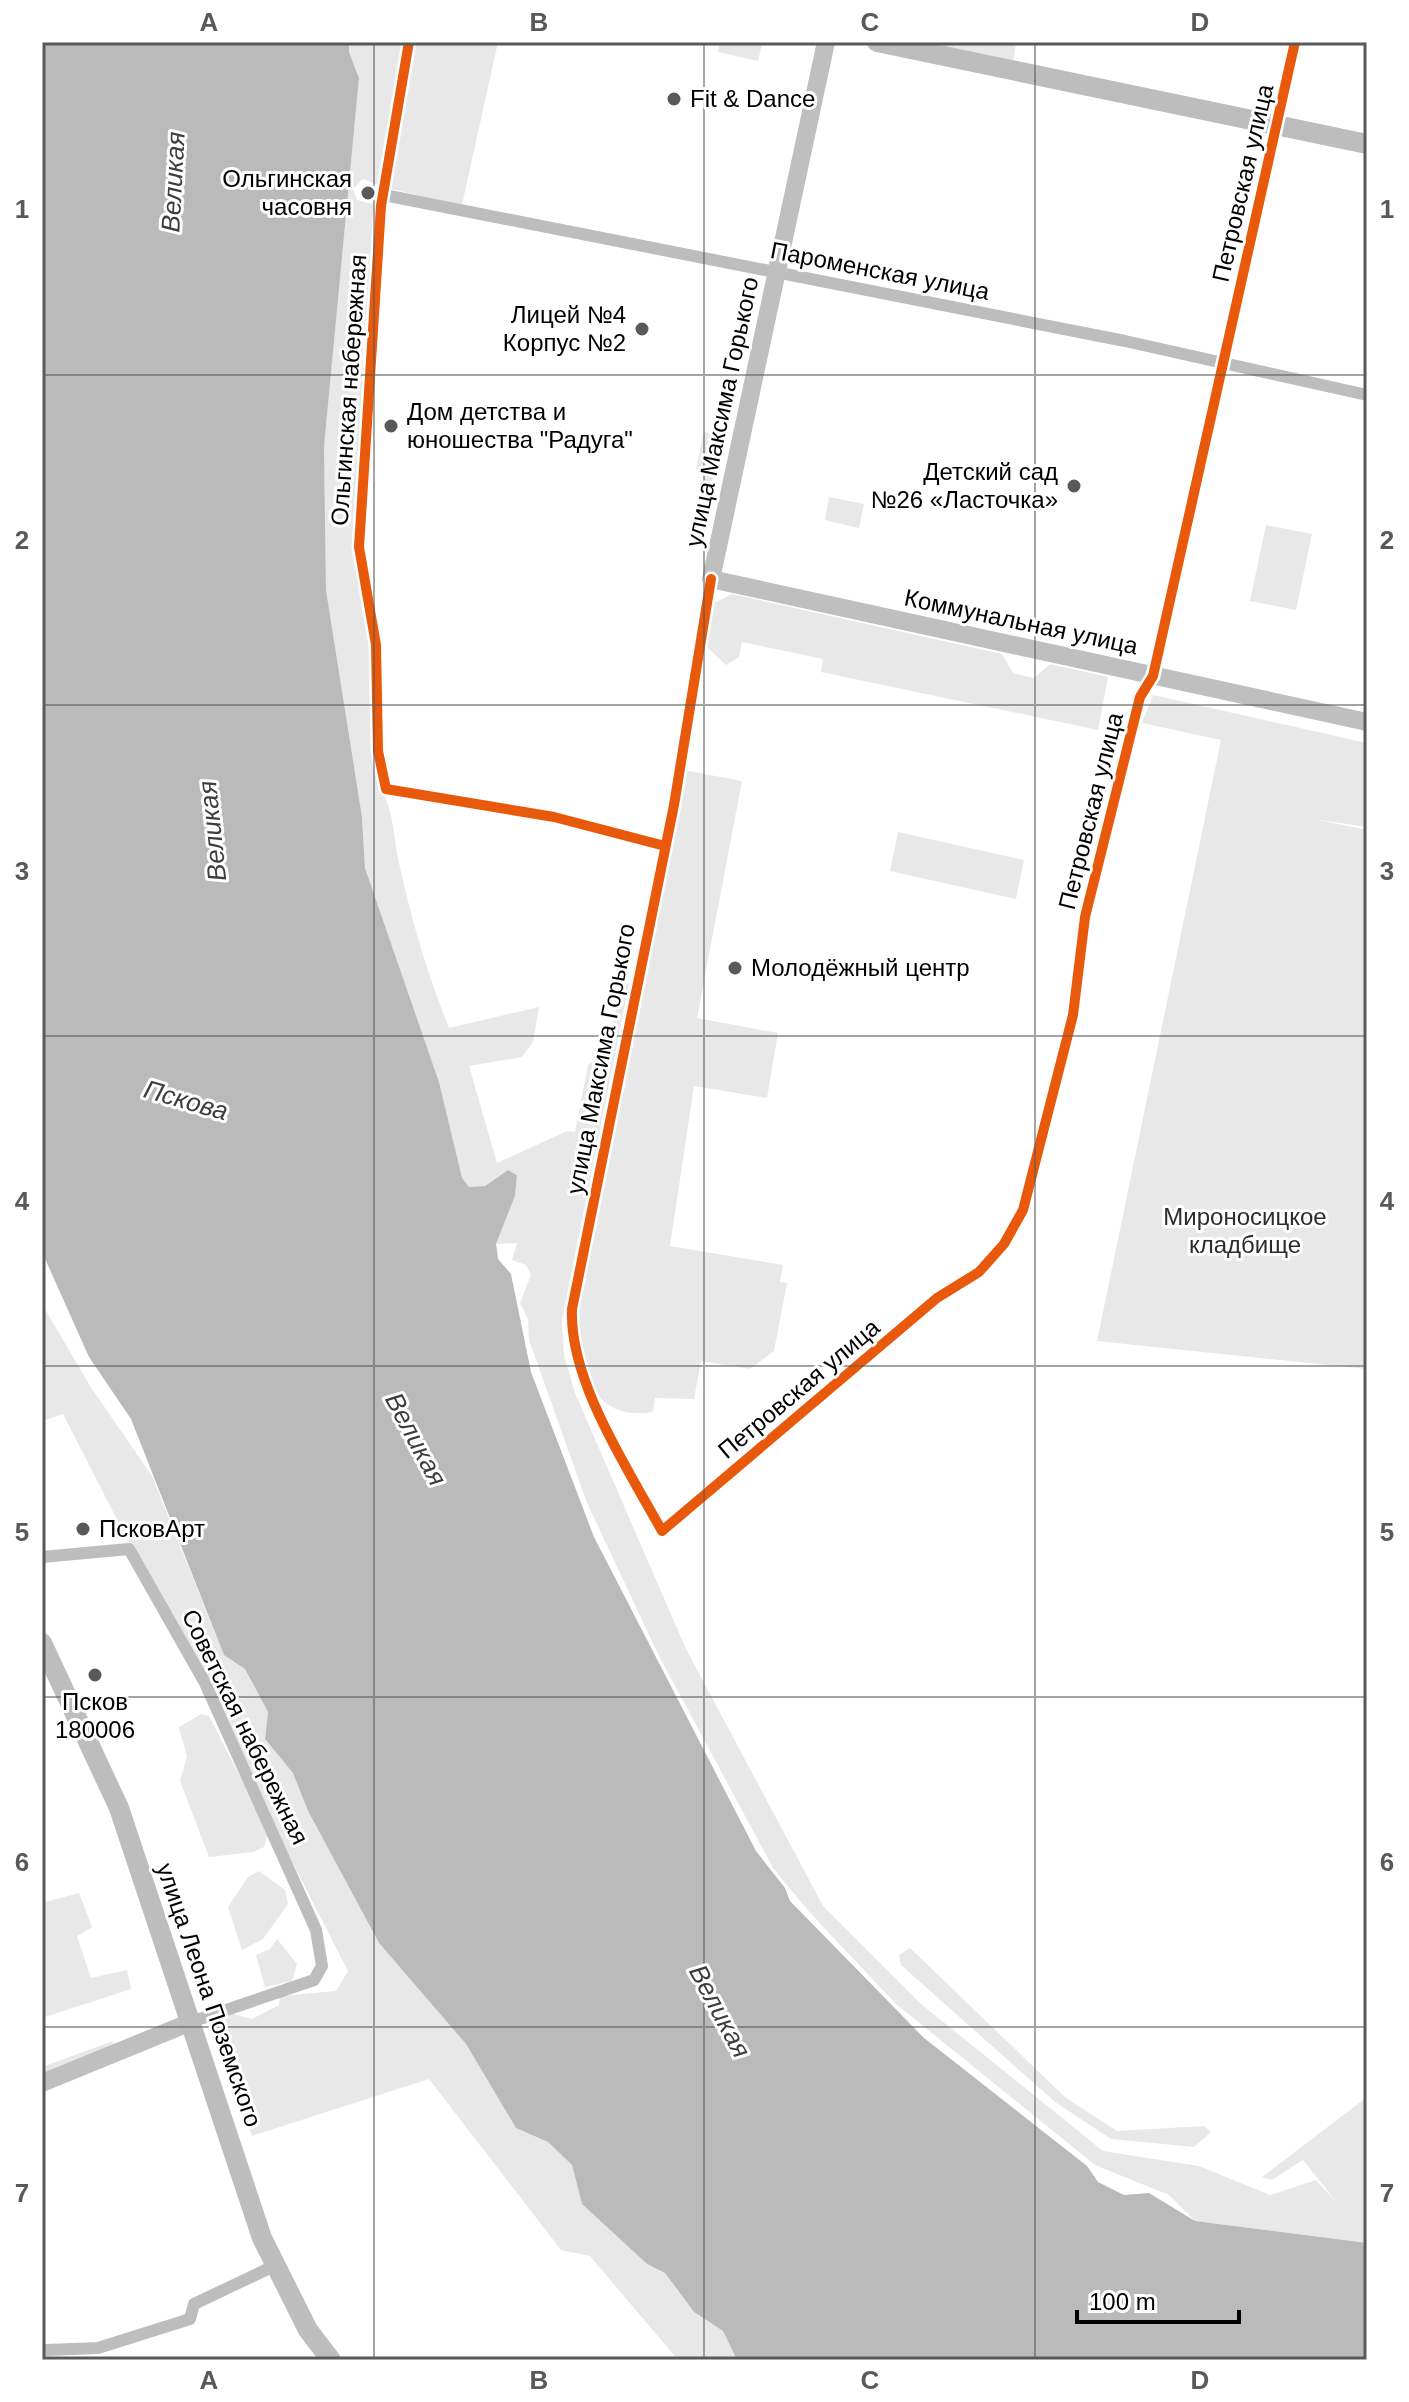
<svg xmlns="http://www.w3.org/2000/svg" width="1409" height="2402" font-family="Helvetica,sans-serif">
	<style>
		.green { fill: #e8e8e8 }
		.water { fill: #bababa }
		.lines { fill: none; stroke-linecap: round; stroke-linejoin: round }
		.street { stroke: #bdbdbd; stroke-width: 12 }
		.secondary { stroke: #bfbfbf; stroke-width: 18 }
		.primary { stroke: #bdbdbd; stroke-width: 20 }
		.cycleway-casing { stroke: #fff; stroke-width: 15 }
		.cycleway { stroke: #e8590c; stroke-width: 10 }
		.grid { fill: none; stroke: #595959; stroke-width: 2; stroke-opacity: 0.55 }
		.poi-dot { fill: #595959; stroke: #fff; stroke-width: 3 }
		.labels { text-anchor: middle; stroke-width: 6; stroke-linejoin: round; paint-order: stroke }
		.poi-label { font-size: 24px; fill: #000; stroke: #fff; text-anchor: start }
		.street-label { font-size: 24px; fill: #000; stroke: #fff }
		.park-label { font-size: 24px; fill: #2c2c2c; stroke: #fff }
		.water-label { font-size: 26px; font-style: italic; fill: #3d3d3d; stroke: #fff }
		.neatline { fill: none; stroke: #595959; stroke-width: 3 }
		.grid-label { font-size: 26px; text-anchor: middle; font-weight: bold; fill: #595959 }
	</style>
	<rect width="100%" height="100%" fill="#fff"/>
	<!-- green -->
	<g class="green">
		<path d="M349 42H498L462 205 386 188 363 179 353 189 357 200 378 205 363 345 361 461 354 548 371 645 381 789C395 814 393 839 400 867 412 923 428 975 449 1028L539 1007 533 1042 522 1057 469 1066 497 1163 567 1131 575 1132 588 1065 606 1052 622 985 629 984 562 1321 564 1355 575 1393 686 1649 823 1906 921 2004 1103 2151 1199 2166 1270 2195 1316 2180 1338 2204 1303 2160 1272 2180 1262 2177 1367 2097V2243L1195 2221 1169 2195 1095 2165 896 2004 811 1914 773 1868 659 1656 587 1503 529 1340 528 1319 520 1303 531 1275 526 1265 512 1260 517 1243 496 1244 515 1196 517 1175 508 1170 485 1186 469 1187 461 1178 439 1082 365 868 362 817 326 590 324 447 359 78 349 52Z"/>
		<path d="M720 42 762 44 758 61 718 52Z"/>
		<path d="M914 42H1016L1013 63Z"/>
		<path d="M704 432 722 435 706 508 698 507 706 471 696 469Z"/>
		<path d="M829 497 864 504 859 528 825 520Z"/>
		<path d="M1266 525 1312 534 1296 610 1250 601Z"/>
		<path d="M732 594 1002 654 1013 673 1034 678 1050 664 1108 677 1098 730 821 672 823 659 742 642 739 657 726 665 704 644 712 604Z"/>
		<path d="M1153 695 1367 743V827L1314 819 1367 830V1369L1097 1341 1221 740 1142 723Z"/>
		<path d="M678 769 742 781 697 1018 778 1033 767 1098 694 1086 670 1246 783 1265 780 1282 787 1283 774 1351 750 1369 701 1361 694 1399 655 1398 653 1412C586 1423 581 1360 577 1311Z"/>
		<path d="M898 832 1024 860 1016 899 890 871Z"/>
		<path d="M42 1304 90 1386 152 1476 224 1655 245 1669 268 1712 265 1739 293 1773 308 1811 379 1943 466 2044 516 2128 548 2142 572 2165 582 2204 647 2264 665 2273 694 2312 723 2331 736 2358 742 2360H678L590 2256 561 2250 429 2079 252 2136 207 2019 230 2013 252 2019 279 2005 280 1996 336 1991 348 1971 63 1414 42 1421Z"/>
		<path d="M201 1714 209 1716 268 1831 264 1847 253 1852 209 1857 180 1781 187 1757 179 1727Z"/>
		<path d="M259 1871 285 1890 288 1904 263 1939 242 1950 228 1907 248 1877Z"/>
		<path d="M79 1893 92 1927 77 1936 91 1978 127 1970 131 1989 42 2018V1903Z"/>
		<path d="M277 1939 297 1964 292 1981 265 1987 256 1955 270 1949Z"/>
		<path d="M910 1948 1066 2098 1117 2131 1204 2126 1211 2132 1194 2147 1111 2139 1055 2102 901 1965 899 1955Z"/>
		<path d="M113 2041 114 2047 42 2076V2067Z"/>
	</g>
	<!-- water -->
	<path class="water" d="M43 42H349V52L359 78 324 447 326 590 362 817 365 868 439 1082 462 1178 469 1187 485 1186 508 1170 517 1175 515 1196 496 1244 498 1259 511 1274 531 1372 594 1537 756 1851 785 1888 790 1901 924 2038 1087 2166 1098 2182 1124 2195 1149 2193 1195 2221 1367 2243V2360L736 2358 723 2331 694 2312 665 2273 647 2264 582 2204 572 2165 548 2142 516 2128 466 2044 379 1943 308 1811 293 1773 265 1739 268 1712 245 1669 224 1655 131 1419 89 1357 42 1252Z"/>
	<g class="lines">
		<!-- street -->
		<g class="street">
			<path d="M409 42 381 206 359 547 376 645 378 751 386 789 554 817 665 846"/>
			<path d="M384 195 1125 341 1367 395"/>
			<path d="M711 579 674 805 572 1309C569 1381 628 1469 662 1531L937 1298 979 1272 1004 1244 1023 1210 1073 1015 1085 917 1140 697 1153 676 1295 42"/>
			<path d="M42 1557 129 1549 205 1683 316 1930 322 1966 314 1980 191 2022"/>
			<path d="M47 2350 98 2348 190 2319 194 2304 274 2266"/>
		</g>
		<!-- secondary -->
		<g class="secondary">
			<path d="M826 42 711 579 1367 722"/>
			<path d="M42 2083 191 2022"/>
		</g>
		<!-- primary -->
		<g class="primary">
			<path d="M877 42 1367 144"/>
			<path d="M42 1643 119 1808 262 2238 308 2330 331 2360"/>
		</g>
		<defs>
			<g id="cycleway">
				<path d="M409 42 381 206 359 547 376 645 378 751 386 789 554 817 665 846"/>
				<path d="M711 579 674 805 572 1309C569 1381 628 1469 662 1531L937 1298 979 1272 1004 1244 1023 1210 1073 1015 1085 917 1140 697 1153 676 1295 42"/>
			</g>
		</defs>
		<!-- cycleway casing -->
		<use href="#cycleway" class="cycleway-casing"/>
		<!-- cycleway -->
		<use href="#cycleway" class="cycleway"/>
	</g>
	<!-- grid -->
	<path class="grid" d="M374 42V2360M704 42V2360M1035 42V2360M42 375H1367M42 705H1367M42 1036H1367M42 1366H1367M42 1697H1367M42 2027H1367"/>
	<!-- markers -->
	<g class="poi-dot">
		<circle cx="674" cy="99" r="8"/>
		<circle cx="368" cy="193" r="8"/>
		<circle cx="642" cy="329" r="8"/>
		<circle cx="391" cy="426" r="8"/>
		<circle cx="1074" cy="486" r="8"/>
		<circle cx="735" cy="968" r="8"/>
		<circle cx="83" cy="1529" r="8"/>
		<circle cx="95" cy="1675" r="8"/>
	</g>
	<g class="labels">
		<!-- poi labels -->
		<g class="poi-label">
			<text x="690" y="107">Fit &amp; Dance</text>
			<text x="352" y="187" text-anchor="end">Ольгинская<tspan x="352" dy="28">часовня</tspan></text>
			<text x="626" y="323" text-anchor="end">Лицей №4<tspan x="626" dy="28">Корпус №2</tspan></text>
			<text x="407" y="420">Дом детства и<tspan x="407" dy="28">юношества "Радуга"</tspan></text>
			<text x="1058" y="480" text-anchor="end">Детский сад<tspan x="1058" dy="28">№26 «Ласточка»</tspan></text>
			<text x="751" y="976">Молодёжный центр</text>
			<text x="99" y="1537">ПсковАрт</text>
			<text x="95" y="1710" text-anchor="middle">Псков<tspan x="95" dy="28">180006</tspan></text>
		</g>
		<!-- street labels -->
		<g class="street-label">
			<text transform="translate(1243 183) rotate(-77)" y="8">Петровская улица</text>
			<text transform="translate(880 271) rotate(11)" y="8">Пароменская улица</text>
			<text transform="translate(349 390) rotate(-86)" y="8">Ольгинская набережная</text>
			<text transform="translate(722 412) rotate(-78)" y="8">улица Максима Горького</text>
			<text transform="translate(1021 622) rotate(12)" y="8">Коммунальная улица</text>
			<text transform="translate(1091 811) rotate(-76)" y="8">Петровская улица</text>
			<text transform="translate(601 1059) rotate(-79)" y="8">улица Максима Горького</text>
			<text transform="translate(799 1389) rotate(-40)" y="8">Петровская улица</text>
			<text transform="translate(245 1727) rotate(64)" y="8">Советская набережная</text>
			<text transform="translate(209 1995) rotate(71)" y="8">улица Леона Поземского</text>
		</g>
		<!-- park labels -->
		<g class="park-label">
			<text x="1245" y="1225">Мироносицкое<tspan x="1245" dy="28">кладбище</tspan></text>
		</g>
		<!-- water labels -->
		<g class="water-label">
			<text transform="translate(173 182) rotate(-87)" y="9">Великая</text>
			<text transform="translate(212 831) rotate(-96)" y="9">Великая</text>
			<text transform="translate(186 1100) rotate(16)" y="9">Пскова</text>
			<text transform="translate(416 1439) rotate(62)" y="9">Великая</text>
			<text transform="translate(720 2011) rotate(62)" y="9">Великая</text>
		</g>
	</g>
	<!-- border -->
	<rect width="1409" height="2402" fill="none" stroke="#ffffff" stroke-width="88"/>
	<!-- scale -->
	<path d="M1077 2310v12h162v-12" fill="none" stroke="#000000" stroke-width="4"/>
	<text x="1089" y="2310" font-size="24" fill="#000000" stroke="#ffffff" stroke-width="6" paint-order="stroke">100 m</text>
	<rect x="44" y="44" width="1321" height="2314" class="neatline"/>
	<g class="grid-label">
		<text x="209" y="31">A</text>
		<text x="539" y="31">B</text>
		<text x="870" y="31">C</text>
		<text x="1200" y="31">D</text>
		<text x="22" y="218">1</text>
		<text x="1387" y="218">1</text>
		<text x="22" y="549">2</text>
		<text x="1387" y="549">2</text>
		<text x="22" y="880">3</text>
		<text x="1387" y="880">3</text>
		<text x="22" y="1210">4</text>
		<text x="1387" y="1210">4</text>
		<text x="22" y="1541">5</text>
		<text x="1387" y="1541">5</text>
		<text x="22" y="1871">6</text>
		<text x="1387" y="1871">6</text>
		<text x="22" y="2202">7</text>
		<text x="1387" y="2202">7</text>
		<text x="209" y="2389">A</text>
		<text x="539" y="2389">B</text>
		<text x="870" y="2389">C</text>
		<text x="1200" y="2389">D</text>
	</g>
</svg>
